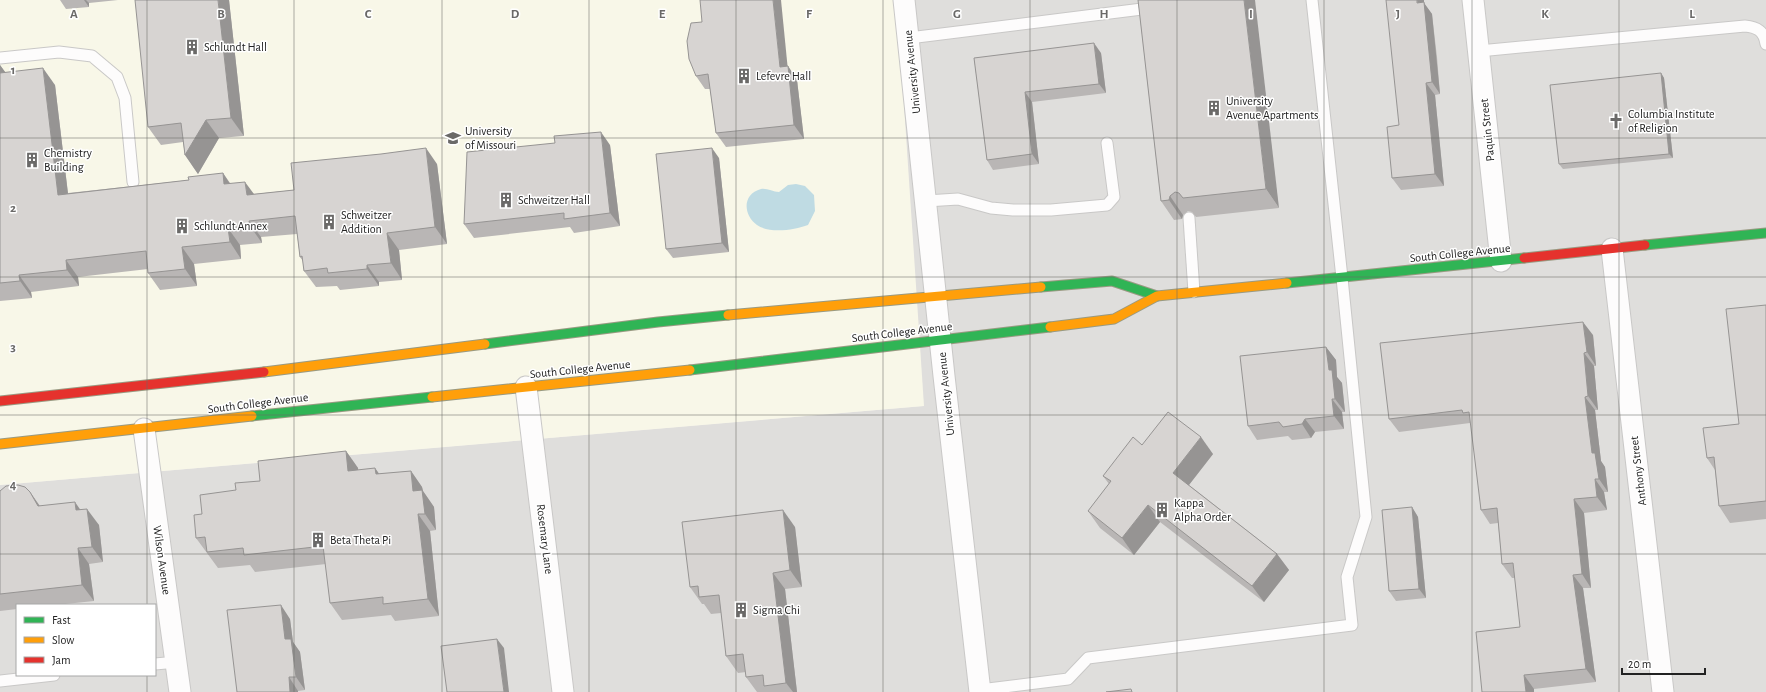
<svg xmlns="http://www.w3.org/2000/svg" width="1766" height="692" font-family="'Alegreya Sans',sans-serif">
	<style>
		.residential { fill: #dfdedc; fill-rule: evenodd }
		.education { fill: #f8f7e8 }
		.water { fill: #bfdbe3 }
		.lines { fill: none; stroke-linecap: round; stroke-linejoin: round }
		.lane-casing { stroke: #c9c8c7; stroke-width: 13 }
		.street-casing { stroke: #c9c8c7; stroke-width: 23 }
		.fast-casing { stroke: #999a82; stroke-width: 11 }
		.slow-casing { stroke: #999a82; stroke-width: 11 }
		.jam-casing { stroke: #999a82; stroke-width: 11 }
		.lane { stroke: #fdfcfc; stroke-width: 11 }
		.street { stroke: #fdfcfc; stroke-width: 21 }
		.fast { stroke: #30b455; stroke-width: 9 }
		.slow { stroke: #ff9f0a; stroke-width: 9 }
		.jam { stroke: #e5322d; stroke-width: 9 }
		.wall { fill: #b9b6b5 }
		.shaded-wall { fill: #969493 }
		.building { fill: #d7d4d2; stroke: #969493 }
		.grid { fill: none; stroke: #6a6968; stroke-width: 1; stroke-opacity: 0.55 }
		.labels { text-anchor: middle; stroke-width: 3; stroke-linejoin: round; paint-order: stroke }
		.poi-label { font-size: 12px; fill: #222; stroke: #fff; text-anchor: start }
		.street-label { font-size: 12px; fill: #222; stroke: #fff }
		.grid-label { font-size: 13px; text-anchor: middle; font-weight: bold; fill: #6a6968; stroke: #fff; stroke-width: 3; stroke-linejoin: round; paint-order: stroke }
	</style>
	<rect width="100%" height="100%" fill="#f0eeeb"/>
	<!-- residential -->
	<path class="residential" d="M897 0H1766V692H0V485L923 406ZM17 605H155V675H17Z"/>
	<!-- education -->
	<path class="education" d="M0 0H897L924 406 0 485Z"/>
	<!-- water -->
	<path class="water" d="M796 184 805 186 814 195 815 211 808 225C794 230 770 234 757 225 743 215 742 194 761 189 767 188 773 192 779 192L788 185Z"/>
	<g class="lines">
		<defs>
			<g id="lane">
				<path d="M909 38 1150 8"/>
				<path d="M1479 51 1745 26C1757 27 1764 31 1766 44"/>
				<path d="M0 58 59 52 92 56 117 77 125 98 133 182"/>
				<path d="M926 201 958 199 991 208 1013 210H1051L1107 205 1114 197 1107 143"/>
				<path d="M1189 218 1194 292"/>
				<path d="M155 664 177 662"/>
				<path d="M0 681 54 675"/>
				<path d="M980 690 1068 679 1088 658 1352 625 1347 577 1366 517 1342 278 1312 0"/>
			</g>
			<g id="street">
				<path d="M904 0 944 376 980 692"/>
				<path d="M1473 0 1501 261"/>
				<path d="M1612 249 1663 692"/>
				<path d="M526 387 563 692"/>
				<path d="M144 429 180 692"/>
			</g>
			<g id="fast">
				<path d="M1645 245 1766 233"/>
				<path d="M1287 283 1524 258"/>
				<path d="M1041 287 1112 281 1157 296"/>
				<path d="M485 344 658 322 728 315"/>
				<path d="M690 370 1050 327"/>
				<path d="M252 416 432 397"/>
			</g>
			<g id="slow">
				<path d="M728 315 1041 287"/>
				<path d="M1050 327 1114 319 1157 296 1287 283"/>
				<path d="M264 372 485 344"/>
				<path d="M432 397 690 370"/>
				<path d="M0 444 252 416"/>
			</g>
			<g id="jam">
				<path d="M1524 258 1645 245"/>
				<path d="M0 401 264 372"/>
			</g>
		</defs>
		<!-- lane casing -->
		<use href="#lane" class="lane-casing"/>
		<!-- street casing -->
		<use href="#street" class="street-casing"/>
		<!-- fast casing -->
		<use href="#fast" class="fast-casing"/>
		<!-- slow casing -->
		<use href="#slow" class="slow-casing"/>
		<!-- jam casing -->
		<use href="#jam" class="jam-casing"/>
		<!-- lane -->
		<use href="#lane" class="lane"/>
		<!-- street -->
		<use href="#street" class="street"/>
		<!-- fast -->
		<use href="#fast" class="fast"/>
		<!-- slow -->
		<use href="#slow" class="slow"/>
		<!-- jam -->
		<use href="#jam" class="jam"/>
	</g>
	<!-- wall -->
	<g class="wall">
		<path d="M60 0H118L89 3V7L66 9Z"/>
		<path d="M229 0 244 136 219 138 198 174 185 155 183 142 161 145 148 127Z"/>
		<path d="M1138 0 1279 208 1196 217 1192 212 1188 211 1183 215 1182 219 1174 220 1161 201Z"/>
		<path d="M1424 3 1432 14 1437 57 1440 94 1435 95 1444 186 1401 190 1392 178 1399 125Z"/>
		<path d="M702 22 788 66 797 80 804 139 726 147 716 133 710 89H705L696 76Z"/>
		<path d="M1101 53 1106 93 1032 102 1039 164 993 170 987 160 974 58Z"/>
		<path d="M0 65 5 72 55 85 68 193 189 180 223 173 230 183 254 194 294 190 437 164 447 244 399 250 402 280 379 282V286L340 290 337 286 316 287 304 271 303 261 300 257 297 234 261 237 262 243 240 245 241 259 194 264 197 286 160 290 148 273V269L78 277 79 286 31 292 32 298 0 301Z"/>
		<path d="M1661 73 1664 78 1673 158 1563 169 1559 164Z"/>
		<path d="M610 145 620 226 574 233 570 227 474 238 464 224Z"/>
		<path d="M719 158 729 252 673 258 666 249Z"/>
		<path d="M1766 305V519L1730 523 1719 506 1715 470 1707 458 1739 424Z"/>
		<path d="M1593 335 1596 366H1594L1598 410H1595L1601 461 1605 467 1608 492H1604L1607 510 1584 513 1591 588H1583L1596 682 1534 689 1482 692 1520 627 1515 578H1512L1502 564 1498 523 1490 524 1481 510 1471 424 1470 423 1399 432 1389 419Z"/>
		<path d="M1326 347 1336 360 1337 377 1342 383 1345 412H1342L1344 429 1315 432 1311 438 1292 440 1288 436 1257 440 1248 426Z"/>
		<path d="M1142 445 1213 454 1189 485 1277 554 1289 570 1264 602 1160 522 1134 555 1100 528 1088 511 1109 484 1103 476Z"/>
		<path d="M346 451 358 468V470L375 468 379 474 411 471 422 487 423 491 434 507 436 530 430 531 439 616 395 621 391 615 342 620 330 603 326 564 255 572 250 565 218 568 196 538 202 514 236 490 260 481Z"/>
		<path d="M0 491 30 492 40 506 80 510 99 525 103 562 89 564 94 601 56 605H17V609L0 611Z"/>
		<path d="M1412 507 1418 517 1426 598 1396 601 1389 591Z"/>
		<path d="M795 527 802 587 785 589 797 692H757L746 677V672L738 673 726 656 721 613 711 614 704 604H702L690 587Z"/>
		<path d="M290 619 293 642 300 652 305 690 298 691 237 692Z"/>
	</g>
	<!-- shaded-wall -->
	<g class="shaded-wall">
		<path d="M84 0H86L89 3V7Z"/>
		<path d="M218 0H229L244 136 231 118Z"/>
		<path d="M773 0H781L789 81 780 67Z"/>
		<path d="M1244 0H1255L1279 208 1266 189Z"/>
		<path d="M1417 0H1424V3L1432 14 1440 94 1432 82Z"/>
		<path d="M1094 43 1101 53 1106 93 1099 84Z"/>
		<path d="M0 65 8 76H0Z"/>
		<path d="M788 66 797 80 804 139 794 125Z"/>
		<path d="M43 68 55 85 70 211 58 195Z"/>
		<path d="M1661 73 1664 78 1673 158 1669 154Z"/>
		<path d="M1426 83 1435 95 1444 186 1435 174Z"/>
		<path d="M1025 92 1032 102 1039 164 1032 154Z"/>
		<path d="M206 120 219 138 198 174 185 155Z"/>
		<path d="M601 132 610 145 620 226 610 213Z"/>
		<path d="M426 148 437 164 447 244 435 227Z"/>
		<path d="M712 148 719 158 729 252 722 243Z"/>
		<path d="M223 173 234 190 224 184Z"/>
		<path d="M245 182 257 198 247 195Z"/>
		<path d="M1170 196 1183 215 1182 219 1169 200Z"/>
		<path d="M249 221 261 237 262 243 250 226Z"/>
		<path d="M228 228 240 245 241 259 230 242Z"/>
		<path d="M387 233 399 250 402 280 391 263Z"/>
		<path d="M182 247 194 264 197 286 185 269Z"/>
		<path d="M66 260 78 277 79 286 67 270Z"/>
		<path d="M367 265 379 282V286L367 269Z"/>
		<path d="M19 275 31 292 32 298 20 281Z"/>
		<path d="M1583 322 1593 335 1596 366 1587 352Z"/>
		<path d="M1326 347 1336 360 1337 377 1342 383 1345 412 1335 399 1329 370Z"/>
		<path d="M1584 353 1594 366 1598 410 1588 396Z"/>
		<path d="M1585 397 1595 410 1601 461 1605 467 1608 492 1599 479 1592 453Z"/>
		<path d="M1332 399 1342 412 1344 429 1334 416Z"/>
		<path d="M1305 419 1315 432 1311 438 1302 424Z"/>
		<path d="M1201 437 1213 454 1185 490 1173 473Z"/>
		<path d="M346 451 358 468 360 488 348 471Z"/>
		<path d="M375 468 387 485 376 474Z"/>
		<path d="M411 471 422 487 423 491 434 507 436 530 425 514 413 491Z"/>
		<path d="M1595 479 1604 492 1607 510 1597 497Z"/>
		<path d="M30 492 41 508 38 506Z"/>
		<path d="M1574 499 1584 513 1591 588 1582 574Z"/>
		<path d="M75 502 86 518 76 510Z"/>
		<path d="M1148 505 1160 522 1134 555 1122 538Z"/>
		<path d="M1412 507 1418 517 1426 598 1419 589Z"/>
		<path d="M87 509 99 525 103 562 92 547Z"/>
		<path d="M783 510 795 527 802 587 790 570Z"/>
		<path d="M418 514 430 531 439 616 428 599Z"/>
		<path d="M78 548 89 564 94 601 82 585Z"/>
		<path d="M1277 554 1289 570 1264 602 1252 586Z"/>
		<path d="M773 573 785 589 797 692H793L786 683Z"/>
		<path d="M1573 575 1583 588 1596 682 1586 669Z"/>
		<path d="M281 605 290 619 293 642 300 652 305 690 296 677 285 639Z"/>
		<path d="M497 639 504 648 509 692H504Z"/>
		<path d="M1524 675 1534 689V692H1526Z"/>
		<path d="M289 677 298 691V692H290Z"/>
	</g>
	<!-- building -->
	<g class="building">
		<path d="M135 0H218L231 118 206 120 185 155 181 123 148 127Z"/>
		<path d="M700 0H773L780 67 788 66 794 125 716 133 708 74 696 76 689 59 687 41 691 23 702 22Z"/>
		<path d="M1138 0H1244L1266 189 1183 198 1179 193 1175 192 1170 196 1169 200 1161 201Z"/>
		<path d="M1386 0H1417V3L1424 2 1432 82 1426 83 1435 174 1392 178 1387 127 1399 125Z"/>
		<path d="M1094 43 1099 84 1025 92 1032 154 987 160 974 58Z"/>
		<path d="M43 68 58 195 189 180 188 177 223 173 224 184 245 182 247 195 294 190 291 163 381 154 426 148 435 227 387 233 391 263 367 265V269L328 273 327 268 304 271 302 256 300 257 295 216 249 221 250 226 228 228 230 242 182 247 185 269 148 273 146 251 66 260 67 270 19 275 20 281 0 283V73Z"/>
		<path d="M1661 73 1669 154 1559 164 1550 85Z"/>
		<path d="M601 132 610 213 564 219V213L464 224 467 152 555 143 554 136Z"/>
		<path d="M712 148 722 243 666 249 656 154Z"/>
		<path d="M1766 305V501L1719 506 1714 457 1707 458 1703 428 1739 424 1726 309Z"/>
		<path d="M1583 322 1587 352 1584 353 1588 396 1585 397 1592 453H1595L1599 479H1595L1597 497 1574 499 1582 574 1573 575 1586 669 1524 675 1526 692H1482L1476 632 1520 627 1513 563 1502 564 1497 508 1481 510 1469 412 1463 413 1462 410 1389 419 1380 343Z"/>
		<path d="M1326 347 1329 370H1332L1335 399H1332L1334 416 1305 419 1302 424 1283 427 1279 422 1248 426 1240 356Z"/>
		<path d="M1168 412 1201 437 1173 473 1277 554 1252 586 1148 505 1122 538 1088 511 1111 481 1103 476 1133 437 1142 445Z"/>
		<path d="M346 451 348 471 375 468 376 474 411 471 413 491 422 490 425 514H418L428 599 383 604V597L330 603 323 546 244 555 243 548 207 552 205 537 196 538 194 515 202 514 200 495 236 490 235 483 260 481 258 461Z"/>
		<path d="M18 485 25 487 30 492 38 506 75 502 76 510 87 509 92 547 78 548 82 585 0 594V491L6 486Z"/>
		<path d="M1412 507 1419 589 1389 591 1382 510Z"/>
		<path d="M783 510 790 570 773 573 786 683 764 686 763 675 746 677 743 654 726 656 719 595 699 597 698 586 690 587 682 522Z"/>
		<path d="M281 605 285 639H291L296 677H289L290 692H237L227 610Z"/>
		<path d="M497 639 504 692H447L441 646Z"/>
		<path d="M1131 689 1132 692H1106Z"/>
	</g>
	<!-- grid -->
	<path class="grid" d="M147 0V605M294 0V692M442 0V692M589 0V692M736 0V692M883 0V692M1030 0V692M1177 0V692M1324 0V692M1472 0V692M1619 0V692M0 138H1766M0 277H1766M0 415H1766M0 554H1766M147 675V692"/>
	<!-- icons -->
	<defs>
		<symbol id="building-bare" viewBox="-9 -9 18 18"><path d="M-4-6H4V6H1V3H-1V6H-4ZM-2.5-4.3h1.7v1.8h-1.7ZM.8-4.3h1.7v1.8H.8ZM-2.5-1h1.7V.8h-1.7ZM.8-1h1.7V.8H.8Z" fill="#6a6968" stroke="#fff" stroke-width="2.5" paint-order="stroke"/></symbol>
		<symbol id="church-bare" viewBox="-9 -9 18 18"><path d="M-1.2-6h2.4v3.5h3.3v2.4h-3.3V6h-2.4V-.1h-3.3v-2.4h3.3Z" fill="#6a6968" stroke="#fff" stroke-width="2.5" paint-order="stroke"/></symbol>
		<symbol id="university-bare" viewBox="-9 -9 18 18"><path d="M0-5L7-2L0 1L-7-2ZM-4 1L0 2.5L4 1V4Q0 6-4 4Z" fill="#6a6968" stroke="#fff" stroke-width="2.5" paint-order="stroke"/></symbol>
	</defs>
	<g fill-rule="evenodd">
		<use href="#building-bare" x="181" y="36" width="22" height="22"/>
		<use href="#building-bare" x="733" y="65" width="22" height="22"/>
		<use href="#building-bare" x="1203" y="97" width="22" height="22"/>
		<use href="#church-bare" x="1605" y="110" width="22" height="22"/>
		<use href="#university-bare" x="442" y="127" width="22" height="22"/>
		<use href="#building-bare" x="21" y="149" width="22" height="22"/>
		<use href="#building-bare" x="495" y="189" width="22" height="22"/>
		<use href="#building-bare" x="318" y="211" width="22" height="22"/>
		<use href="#building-bare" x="171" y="215" width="22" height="22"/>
		<use href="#building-bare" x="1151" y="499" width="22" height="22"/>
		<use href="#building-bare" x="307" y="529" width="22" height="22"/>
		<use href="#building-bare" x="730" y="599" width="22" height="22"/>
	</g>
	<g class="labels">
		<!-- poi labels -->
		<g class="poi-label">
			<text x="204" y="51">Schlundt Hall</text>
			<text x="756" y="80">Lefevre Hall</text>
			<text x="1226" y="105">University<tspan x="1226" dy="14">Avenue Apartments</tspan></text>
			<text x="1628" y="118">Columbia Institute<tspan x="1628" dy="14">of Religion</tspan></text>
			<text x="465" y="135">University<tspan x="465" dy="14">of Missouri</tspan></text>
			<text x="44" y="157">Chemistry<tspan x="44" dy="14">Building</tspan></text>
			<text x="518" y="204">Schweitzer Hall</text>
			<text x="341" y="219">Schweitzer<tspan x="341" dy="14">Addition</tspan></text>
			<text x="194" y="230">Schlundt Annex</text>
			<text x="1174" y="507">Kappa<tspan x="1174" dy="14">Alpha Order</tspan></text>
			<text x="330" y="544">Beta Theta Pi</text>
			<text x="753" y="614">Sigma Chi</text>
		</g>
		<!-- street labels -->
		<g class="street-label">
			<text transform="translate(912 72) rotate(-96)" y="4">University Avenue</text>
			<text transform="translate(1487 130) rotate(-96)" y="4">Paquin Street</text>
			<text transform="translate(1460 253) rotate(-6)" y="4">South College Avenue</text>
			<text transform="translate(902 332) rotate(-7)" y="4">South College Avenue</text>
			<text transform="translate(580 369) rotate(-6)" y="4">South College Avenue</text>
			<text transform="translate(946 394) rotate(-96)" y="4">University Avenue</text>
			<text transform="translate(258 403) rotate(-7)" y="4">South College Avenue</text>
			<text transform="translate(1638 471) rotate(-97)" y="4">Anthony Street</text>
			<text transform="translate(545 539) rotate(83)" y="4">Rosemary Lane</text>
			<text transform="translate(162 560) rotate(82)" y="4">Wilson Avenue</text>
		</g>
	</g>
	<g class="grid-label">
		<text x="74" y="18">A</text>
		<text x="221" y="18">B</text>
		<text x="368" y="18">C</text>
		<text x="515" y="18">D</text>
		<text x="662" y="18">E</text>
		<text x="809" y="18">F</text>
		<text x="957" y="18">G</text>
		<text x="1104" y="18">H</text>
		<text x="1251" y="18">I</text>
		<text x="1398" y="18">J</text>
		<text x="1545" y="18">K</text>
		<text x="1692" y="18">L</text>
		<text x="13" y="74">1</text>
		<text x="13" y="212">2</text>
		<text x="13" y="351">3</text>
		<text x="13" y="489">4</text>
	</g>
	<!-- legend -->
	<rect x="16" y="604" width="140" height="72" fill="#ffffff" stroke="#a7a7a7"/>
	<rect x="24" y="617" width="20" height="6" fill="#30b455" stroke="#a7a7a7"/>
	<text x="52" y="624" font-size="12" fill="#222222">Fast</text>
	<rect x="24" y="637" width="20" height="6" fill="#ff9f0a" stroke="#a7a7a7"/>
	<text x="52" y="644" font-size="12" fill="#222222">Slow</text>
	<rect x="24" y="657" width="20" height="6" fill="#e5322d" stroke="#a7a7a7"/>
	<text x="52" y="664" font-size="12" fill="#222222">Jam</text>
	<!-- scale -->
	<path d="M1622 668v6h83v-6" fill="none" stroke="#222222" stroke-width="2"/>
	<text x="1628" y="668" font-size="12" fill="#222222" stroke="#ffffff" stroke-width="3" paint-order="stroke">20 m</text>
</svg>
